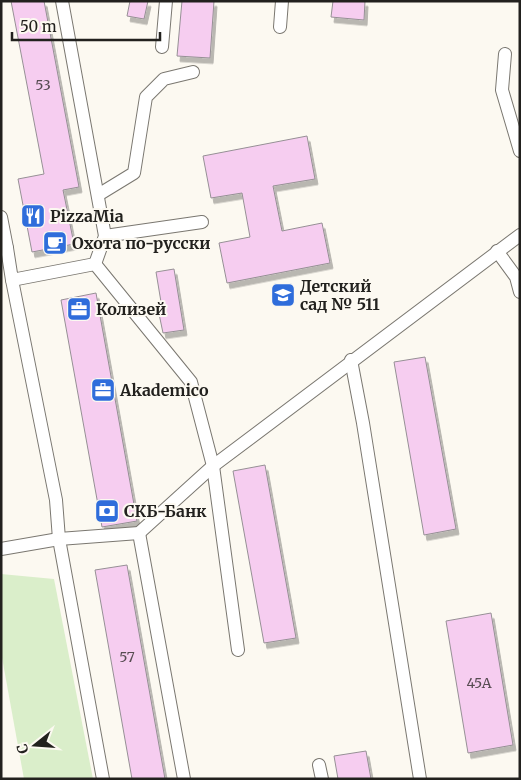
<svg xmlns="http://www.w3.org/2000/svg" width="521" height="780" font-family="Merriweather,serif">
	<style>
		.green { fill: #daeeca }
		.building { fill: #f6cdf0; stroke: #969095; filter: url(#shadow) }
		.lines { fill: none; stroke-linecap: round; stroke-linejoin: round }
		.lane-casing { stroke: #7a7770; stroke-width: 14 }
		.lane { stroke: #fff; stroke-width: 12 }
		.labels { text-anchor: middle; stroke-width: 4; stroke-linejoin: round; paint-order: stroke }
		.number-label { font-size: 14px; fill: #574c52 }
		.poi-label { font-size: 16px; font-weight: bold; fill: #22211e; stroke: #fcf9f1; text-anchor: start }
	</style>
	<defs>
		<filter id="shadow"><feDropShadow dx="3" dy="5.5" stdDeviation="0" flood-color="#0004"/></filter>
	</defs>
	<rect width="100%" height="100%" fill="#fcf9f1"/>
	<!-- green -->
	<path class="green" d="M1 574 54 579 93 779H24L1 652Z"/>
	<!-- building -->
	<g class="building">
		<path d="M11 1H44L79 187 63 190 74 244 32 252 18 179 44 174Z"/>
		<path d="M130 1H148L144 19 127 16Z"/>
		<path d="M182 1H214L210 58 177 56Z"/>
		<path d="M333 1H365L364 20 331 17Z"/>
		<path d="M307 136 315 179 273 186 282 231 322 223 330 263 227 283 219 243 250 237 242 193 211 198 203 156Z"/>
		<path d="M174 269 184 330 163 333 158 309 162 308 156 272Z"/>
		<path d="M96 293 137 521 102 527 61 300Z"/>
		<path d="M425 357 456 529 424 535 394 362Z"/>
		<path d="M265 465 296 638 264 643 233 471Z"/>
		<path d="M127 565 165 779H132L95 570Z"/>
		<path d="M491 613 513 745 468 753 446 621Z"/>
		<path d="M366 751 371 779H338L334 756Z"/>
	</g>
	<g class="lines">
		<defs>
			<g id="lane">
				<path d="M62 1 105 236 95 264"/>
				<path d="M280 27 282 1"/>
				<path d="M162 47 166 1"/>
				<path d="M505 54 502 90 520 151"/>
				<path d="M98 195 134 173 146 97 164 79 193 72"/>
				<path d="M1 217 7 248"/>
				<path d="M105 236 202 222"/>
				<path d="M1 249 7 248 12 280 95 264 191 382 213 466 238 650"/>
				<path d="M497 251 516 277 520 292"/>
				<path d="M12 280 56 500 59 539 103 779"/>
				<path d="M351 360 363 423 420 779"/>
				<path d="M139 533 184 779"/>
				<path d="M1 549 59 539 139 533 213 466 520 235"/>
				<path d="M319 765 322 779"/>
			</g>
		</defs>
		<!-- lane casing -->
		<use href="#lane" class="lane-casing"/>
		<!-- lane -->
		<use href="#lane" class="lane"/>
	</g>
	<!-- icons -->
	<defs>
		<symbol id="restaurant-square" viewBox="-11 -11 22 22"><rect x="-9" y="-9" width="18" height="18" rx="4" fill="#2f6ddb" stroke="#fcf9f1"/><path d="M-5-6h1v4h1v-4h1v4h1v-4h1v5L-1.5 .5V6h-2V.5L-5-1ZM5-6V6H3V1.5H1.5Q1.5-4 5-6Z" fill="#fff"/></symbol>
		<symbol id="cafe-square" viewBox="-11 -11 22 22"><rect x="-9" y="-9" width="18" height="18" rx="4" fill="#2f6ddb" stroke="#fcf9f1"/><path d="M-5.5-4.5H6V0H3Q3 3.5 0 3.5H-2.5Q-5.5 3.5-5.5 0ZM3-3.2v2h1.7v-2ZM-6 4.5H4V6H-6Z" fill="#fff"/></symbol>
		<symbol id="school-square" viewBox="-11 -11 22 22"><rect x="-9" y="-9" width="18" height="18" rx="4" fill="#2f6ddb" stroke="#fcf9f1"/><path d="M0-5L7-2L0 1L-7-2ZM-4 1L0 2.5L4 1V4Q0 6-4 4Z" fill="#fff"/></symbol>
		<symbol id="office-square" viewBox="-11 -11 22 22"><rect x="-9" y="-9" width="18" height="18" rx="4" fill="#2f6ddb" stroke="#fcf9f1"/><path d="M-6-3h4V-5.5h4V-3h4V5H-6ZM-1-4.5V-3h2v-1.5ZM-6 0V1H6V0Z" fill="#fff"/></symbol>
		<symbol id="bank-square" viewBox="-11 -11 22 22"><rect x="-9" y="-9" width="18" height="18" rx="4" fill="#2f6ddb" stroke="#fcf9f1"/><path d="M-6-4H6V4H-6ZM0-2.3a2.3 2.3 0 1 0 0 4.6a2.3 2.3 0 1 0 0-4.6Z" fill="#fff"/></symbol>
	</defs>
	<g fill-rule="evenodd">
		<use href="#restaurant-square" x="19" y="202" width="28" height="28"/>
		<use href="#cafe-square" x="41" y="229" width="28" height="28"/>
		<use href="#school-square" x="269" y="281" width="28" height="28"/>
		<use href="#office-square" x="65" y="295" width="28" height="28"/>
		<use href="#office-square" x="89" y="376" width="28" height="28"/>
		<use href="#bank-square" x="93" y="497" width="28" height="28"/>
	</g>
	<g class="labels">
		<!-- number labels -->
		<g class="number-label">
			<text x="43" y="90">53</text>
			<text x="127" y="662">57</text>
			<text x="479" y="688">45А</text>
		</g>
		<!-- poi labels -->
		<g class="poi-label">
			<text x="50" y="222">PizzaMia</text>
			<text x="72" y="249">Охота по-русски</text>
			<text x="300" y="292">Детский<tspan x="300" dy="18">сад № 511</tspan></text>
			<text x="96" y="315">Колизей</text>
			<text x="120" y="396">Akademico</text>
			<text x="124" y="517">СКБ-Банк</text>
		</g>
	</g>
	<!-- border -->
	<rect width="521" height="780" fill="none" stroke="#22211e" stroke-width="5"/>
	<!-- north arrow -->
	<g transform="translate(35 745) rotate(253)" stroke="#fcf9f1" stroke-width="4" paint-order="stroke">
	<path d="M0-4L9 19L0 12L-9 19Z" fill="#22211e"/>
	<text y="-8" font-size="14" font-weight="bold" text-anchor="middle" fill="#22211e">С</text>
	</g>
	<!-- scale -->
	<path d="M12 32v8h148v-8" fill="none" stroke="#22211e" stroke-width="2.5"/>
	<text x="20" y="32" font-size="15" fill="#22211e" stroke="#fcf9f1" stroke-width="4" paint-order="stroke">50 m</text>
</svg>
